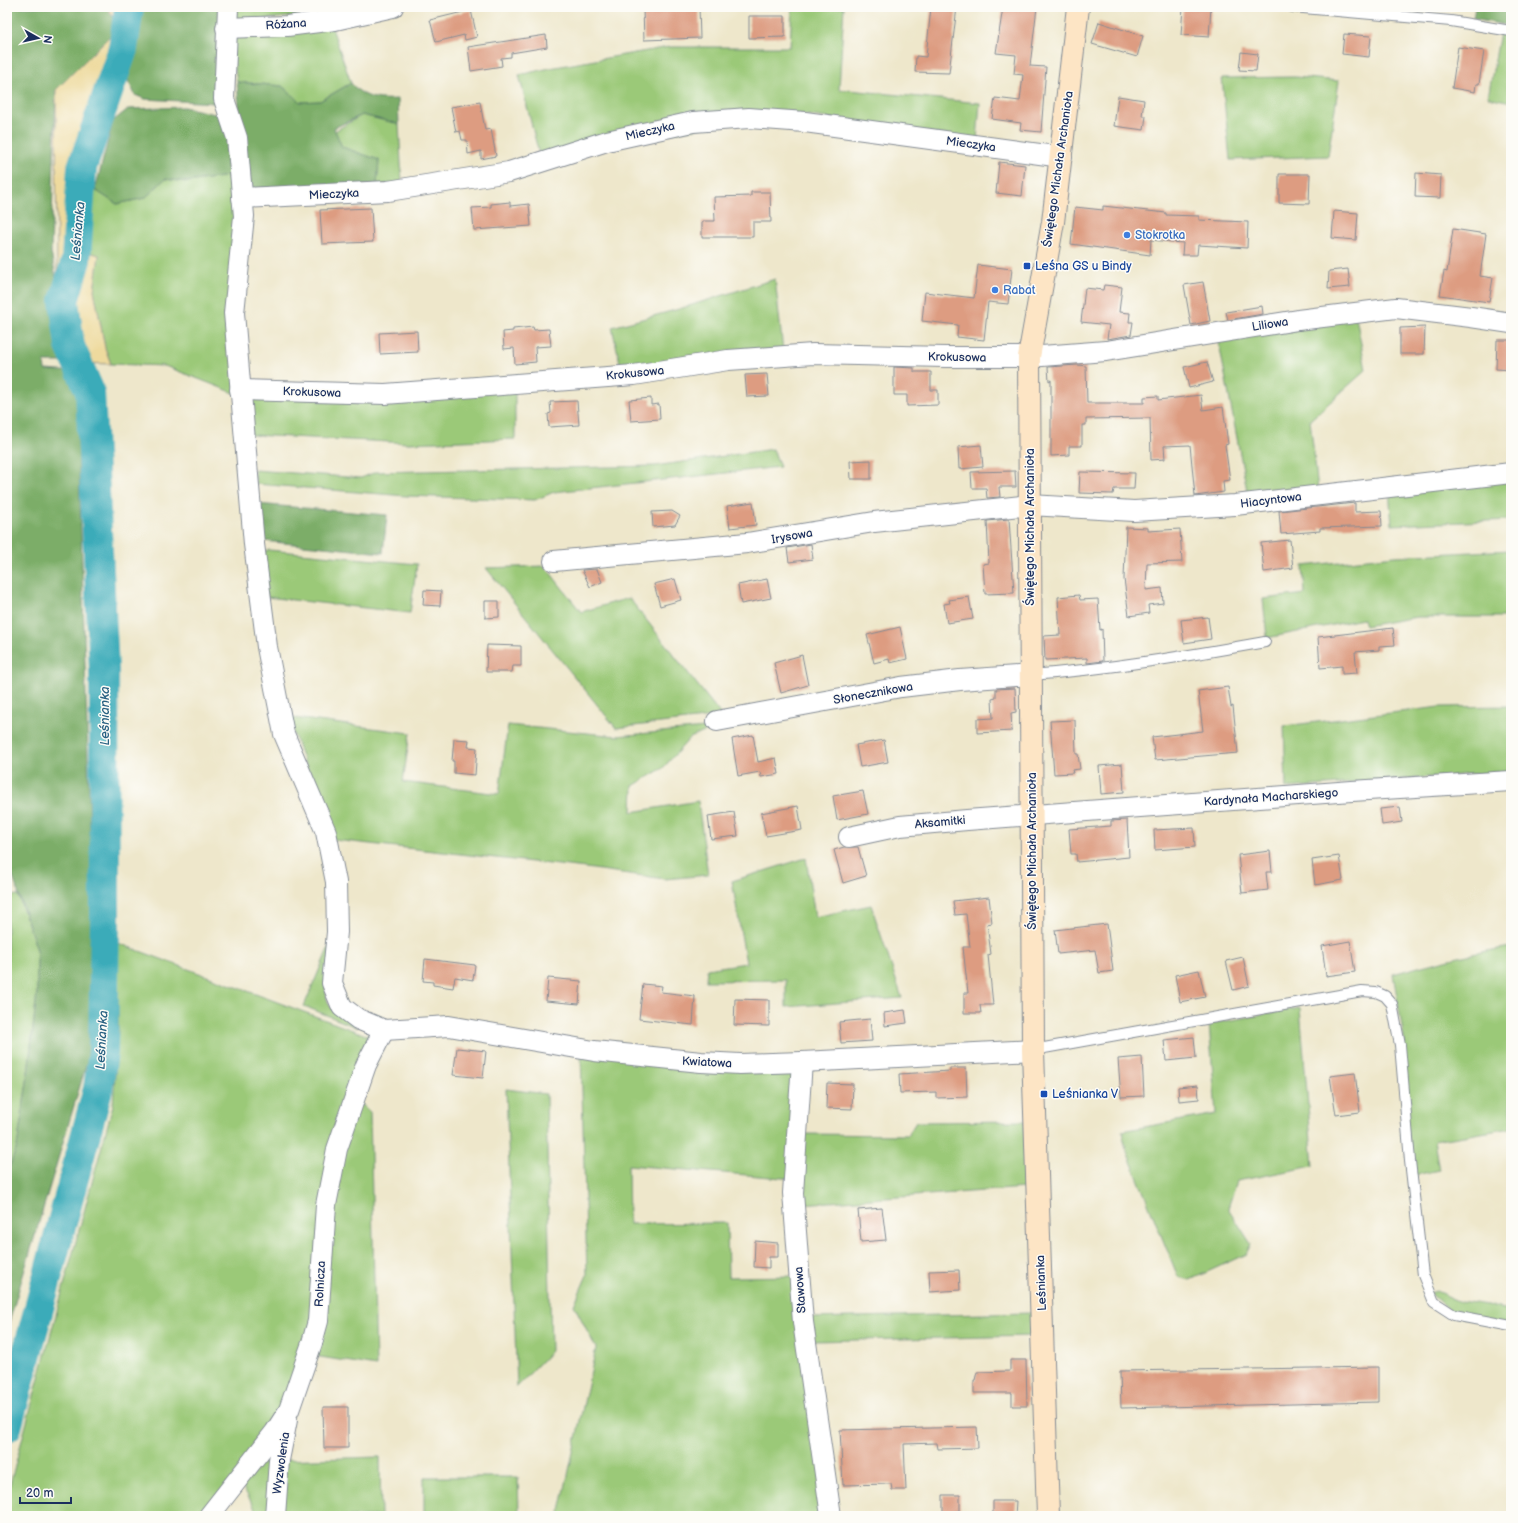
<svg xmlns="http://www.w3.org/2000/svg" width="1518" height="1523" font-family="'Balsamiq Sans',sans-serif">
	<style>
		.green { fill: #9bc978; stroke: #5b7c6b }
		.forest { fill: #7cad68; stroke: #4c6e63 }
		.sand { fill: #eeda9e; stroke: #84847e }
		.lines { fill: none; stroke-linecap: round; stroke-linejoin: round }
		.river { stroke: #3babb9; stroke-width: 30 }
		.building { fill: #dd9c81 }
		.lane-casing { stroke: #848b94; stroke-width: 12 }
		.street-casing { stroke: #848b94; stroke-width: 22 }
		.secondary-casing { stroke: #848b94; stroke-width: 24 }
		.lane { stroke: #fff; stroke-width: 10 }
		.street { stroke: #fff; stroke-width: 20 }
		.secondary { stroke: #fde5c5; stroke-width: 22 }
		.shop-dot { fill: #3f7fe0; stroke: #fdfcf7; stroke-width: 1.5 }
		.transit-dot { fill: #1a4fb4; stroke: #fdfcf7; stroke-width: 1.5 }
		.labels { text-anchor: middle; stroke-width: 3; stroke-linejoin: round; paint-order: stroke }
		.street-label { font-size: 12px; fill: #1b2f5e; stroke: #fdfcf7 }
		.shop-label { font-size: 12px; fill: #366cbe; stroke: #fdfcf7; text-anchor: start }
		.transit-label { font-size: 12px; fill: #164399; stroke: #fdfcf7; text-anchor: start }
		.water-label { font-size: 13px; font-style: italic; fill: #286182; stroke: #fdfcf7 }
	</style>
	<rect width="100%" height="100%" fill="#fdfcf7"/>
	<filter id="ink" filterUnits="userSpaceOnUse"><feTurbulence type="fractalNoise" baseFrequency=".025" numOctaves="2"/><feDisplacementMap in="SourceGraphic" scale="8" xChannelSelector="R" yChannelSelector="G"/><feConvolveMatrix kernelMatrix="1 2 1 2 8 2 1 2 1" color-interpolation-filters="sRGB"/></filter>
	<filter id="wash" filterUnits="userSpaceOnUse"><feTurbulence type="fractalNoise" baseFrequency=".012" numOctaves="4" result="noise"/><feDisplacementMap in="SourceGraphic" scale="16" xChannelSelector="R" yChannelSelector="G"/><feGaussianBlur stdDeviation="0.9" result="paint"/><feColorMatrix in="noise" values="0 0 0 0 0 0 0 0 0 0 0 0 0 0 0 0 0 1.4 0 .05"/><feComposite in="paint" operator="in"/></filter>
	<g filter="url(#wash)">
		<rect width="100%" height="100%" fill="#eee7cb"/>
		<!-- green -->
		<g class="green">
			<path d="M236 7H375L234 23Z"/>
			<path d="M792 7H844L839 89 980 103 977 140 786 112 540 158 519 75 550 68 669 47H790Z"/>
			<path d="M331 25 351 83 320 101 300 102 282 86 237 82 233 57 234 35Z"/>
			<path d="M1500 33 1511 35V102L1488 97Z"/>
			<path d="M1295 77 1339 81 1328 156 1230 160 1222 78Z"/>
			<path d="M362 115 399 124 402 183 377 185 379 160 342 147 335 131Z"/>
			<path d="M236 175 237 394 165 366 111 364 105 348 94 290 99 255 88 252 95 190 117 204 145 198 165 179 187 182Z"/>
			<path d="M775 279 783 350 622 372 612 327 679 309Z"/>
			<path d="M1356 317 1366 370 1310 420 1318 489 1248 496 1218 338Z"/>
			<path d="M515 387V439L409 443 251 435 249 405 253 399Z"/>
			<path d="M773 449 780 467 554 492 535 500 406 496 256 484 254 470 361 478 376 472 655 466Z"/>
			<path d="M1511 476V520L1392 525 1389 491Z"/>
			<path d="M269 550 417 564 410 613 266 597 261 554Z"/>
			<path d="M1511 550V617H1417L1365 626 1363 619 1267 638 1263 599 1305 594 1303 566 1395 556Z"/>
			<path d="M545 566 581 612 629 598 722 716 616 728 486 568Z"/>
			<path d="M1511 706V771L1286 788 1284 726 1440 707Z"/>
			<path d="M287 717 410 733 403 782 499 794 508 725 617 736 716 727 690 738 663 768 633 786 632 812 698 801 708 875 665 879 586 868 334 840Z"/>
			<path d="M806 858 815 917 871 905 902 998 786 1007V980L706 981 707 969 746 963 732 881Z"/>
			<path d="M18 895 37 950V993L27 1082 17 1147 7 1173V896Z"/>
			<path d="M334 935C331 952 320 992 330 1006 336 1014 350 1021 358 1028L304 1006Z"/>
			<path d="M118 943 366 1035 384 1030 355 1098 370 1112 376 1366 308 1355 280 1460 380 1457 381 1516H259L239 1480 213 1516H7V1495L113 1105 118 1031Z"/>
			<path d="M1511 947V1128L1434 1141 1439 1170 1420 1174 1412 1180 1400 1045 1405 1044 1393 974C1432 963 1471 953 1511 947Z"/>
			<path d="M1300 1008 1313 1166 1237 1181 1228 1208 1251 1244 1246 1254 1190 1280 1178 1277 1126 1149 1122 1131 1216 1114 1209 1024Z"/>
			<path d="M581 1053 802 1062 794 1179 628 1165 629 1224 727 1223 728 1277 799 1276 832 1516H561L560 1511 596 1348 574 1305 587 1275Z"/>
			<path d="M506 1089 546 1094 551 1351 517 1387Z"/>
			<path d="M1025 1121 1026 1188 801 1204 803 1134 908 1135 916 1122Z"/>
			<path d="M1436 1291 1461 1302 1511 1310V1326L1454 1315 1430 1293Z"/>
			<path d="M1032 1313 1033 1336 814 1341 808 1318Z"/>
			<path d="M424 1477H518L519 1516H424Z"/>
		</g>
		<!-- forest -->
		<g class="forest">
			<path d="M7 7H107L119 27 56 90 51 252 72 362H44L45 370 76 372 93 921 88 1059 7 1329V1173L17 1147 27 1082 37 993V950L7 859Z"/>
			<path d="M132 7H223L219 98 215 103 145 99 135 95 125 74Z"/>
			<path d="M1475 7H1511V26L1473 19Z"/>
			<path d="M237 82 282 86 300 102 320 101 351 83C364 99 379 100 398 99L399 124 362 115 334 128 342 147 379 160 377 185 246 192Z"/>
			<path d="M184 107 224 116 236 175 187 182 165 179 145 198 117 204 95 190 113 121 128 109Z"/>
			<path d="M257 504 387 515 383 553 263 541Z"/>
		</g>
		<!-- sand -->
		<g class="sand">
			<path d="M107 7H124L118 49 82 139 70 207V252L65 271 57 281 56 90 119 27Z"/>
			<path d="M88 252 99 255 94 290 105 348 111 364 83 363 74 346 68 304 80 281Z"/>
		</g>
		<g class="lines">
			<!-- river -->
			<path class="river" d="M7 1427 98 1089 103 1052 105 915 104 670 90 392 70 346 64 301 76 260 82 167 123 49 129 7"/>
		</g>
		<g id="blocks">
			<!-- building -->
			<g class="building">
				<path d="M677 7H699L700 38 644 40 643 9Z"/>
				<path d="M931 7H957L949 73 915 72 916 56 926 57Z"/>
				<path d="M1003 7H1037L1030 66 1046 67 1041 132 1020 130 1021 123 992 119 995 98 1020 101 1023 75 1014 74 1016 55 996 53Z"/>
				<path d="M1183 7H1211L1209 37 1181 35Z"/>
				<path d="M471 10 477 37 465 40 464 35 436 42 430 20Z"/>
				<path d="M749 16H785V37L749 38Z"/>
				<path d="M1099 22 1143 36 1137 57 1092 44Z"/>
				<path d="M1344 34 1371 36 1369 57 1342 54Z"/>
				<path d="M546 35 547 47 511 53V57L501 58 502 66 471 71 468 47Z"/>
				<path d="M1458 47 1484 51 1479 84H1476L1475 92 1452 88Z"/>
				<path d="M1241 52 1258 54 1256 71 1239 70Z"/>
				<path d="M1118 96 1144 100 1142 116H1146L1144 130 1114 126Z"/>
				<path d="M480 102 485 130 491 129 496 156 481 159V151L468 154 467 140H462L460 131 456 132 451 107Z"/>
				<path d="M999 162 1025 165 1022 196 996 193Z"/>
				<path d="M1416 173 1441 175 1440 198 1415 197Z"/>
				<path d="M1279 174H1310L1309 204 1279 203Z"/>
				<path d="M751 192H770L771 222H753V237H702V221H715L714 197 751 196Z"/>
				<path d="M510 202V206L529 204 531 226 474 230 472 208 491 207V204Z"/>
				<path d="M1103 206 1166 213V215L1199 216V220L1248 222 1247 248 1198 245 1197 255H1182L1183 243 1151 240 1150 255 1071 244 1075 207 1103 210Z"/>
				<path d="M371 208 373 242 322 244 320 210Z"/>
				<path d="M1334 211 1358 213 1356 240 1332 238Z"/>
				<path d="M1453 229 1486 234 1480 276 1493 278 1489 302 1440 295 1444 271 1447 272Z"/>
				<path d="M978 265 1012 269 1008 304 988 302 984 340 957 337 958 325 922 321 925 292 974 298Z"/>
				<path d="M1348 269 1350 287 1328 289 1329 271Z"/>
				<path d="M1203 282 1210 321 1191 325 1184 285Z"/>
				<path d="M1104 285 1122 287 1119 312 1130 313 1129 322H1133L1131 335 1107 339 1109 325 1081 322 1085 288 1103 290Z"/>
				<path d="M1262 306 1263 314 1228 320 1226 312Z"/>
				<path d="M533 327 534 330 549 329 551 346 535 347 536 362 515 364 514 348 504 349 503 332 513 331V329Z"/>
				<path d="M1425 327 1424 354H1400V328Z"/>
				<path d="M417 331 418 352 380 354 379 333Z"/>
				<path d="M1497 340H1511V370L1496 369Z"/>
				<path d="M1207 362 1213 382 1189 388 1184 367Z"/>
				<path d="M1078 365 1086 366 1087 403H1144V397L1158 396V400L1201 395 1203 410 1223 407 1228 444 1225 445 1230 480 1223 481 1224 492 1195 496 1190 445 1164 446 1165 459 1151 460 1150 418 1086 419V425H1082V446H1069V455L1051 456V380L1049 381 1048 367Z"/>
				<path d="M894 367 914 368V372H931V390H938V405L907 406V395H894Z"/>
				<path d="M767 374 769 396 747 397 745 375Z"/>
				<path d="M651 398V405L659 404 660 419 631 421 629 400Z"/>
				<path d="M577 401 579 425 549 427 548 414 551 413 550 402Z"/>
				<path d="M981 445 983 467 959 469 958 447Z"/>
				<path d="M871 460V479H851L850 461Z"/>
				<path d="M1015 471 1016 487H999L1000 497 987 498 986 488H972L971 472Z"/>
				<path d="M1080 472 1135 473 1134 489H1114L1113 494 1079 493Z"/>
				<path d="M753 502 756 525 730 528 727 506Z"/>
				<path d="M1355 503V512L1381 511 1382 526 1320 528V531L1281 534 1279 511Z"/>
				<path d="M672 511 680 516 675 525 653 527 652 512Z"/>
				<path d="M1009 519 1014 593 985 594 983 564 989 563 987 521Z"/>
				<path d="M1126 527 1148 528V531L1180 529 1182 562 1147 563 1146 590 1162 588 1163 603 1148 605 1149 613 1129 616 1124 579Z"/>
				<path d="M1290 540 1293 568 1264 572 1261 543Z"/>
				<path d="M811 544 813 559 789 562 787 548Z"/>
				<path d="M597 569 602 582 590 587 582 570Z"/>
				<path d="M675 579 681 600 660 606 654 584Z"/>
				<path d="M767 579 771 598 741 604 738 585Z"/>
				<path d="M424 590 441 591 440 606 423 605Z"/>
				<path d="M1079 595 1080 600 1098 599 1100 630 1102 629 1103 661 1087 663V658L1045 660 1044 636 1060 635 1058 597Z"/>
				<path d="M969 597 973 619 947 623 944 604 950 603 949 600Z"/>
				<path d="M485 601H499V617L485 618Z"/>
				<path d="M1208 617 1211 639 1184 643 1181 620Z"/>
				<path d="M900 627 907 659 890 663 889 659 874 663 867 635Z"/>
				<path d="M1393 628 1395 645 1379 646V650L1355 652 1357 673 1342 674V666L1320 668 1318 637Z"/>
				<path d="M487 645 521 646V666H513L512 672H486Z"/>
				<path d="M802 655 808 685 781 693 774 663Z"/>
				<path d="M1228 687 1231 707 1233 706 1238 753 1155 760 1152 737 1203 731 1198 691Z"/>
				<path d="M1015 688 1016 712 1011 713 1012 731 977 733V719L993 718 992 699 996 698V689Z"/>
				<path d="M1075 720 1076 754H1078L1080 769 1072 770 1073 773 1054 774 1050 721Z"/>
				<path d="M753 735 758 762 776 758 779 774 761 777 760 772 738 776 732 739Z"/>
				<path d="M454 739 469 740 468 747 477 748 475 775 454 773V761H452Z"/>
				<path d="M884 740 888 762 860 767 856 745Z"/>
				<path d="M1122 764 1124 792 1101 794 1099 766Z"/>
				<path d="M863 791 868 814 837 820 833 796Z"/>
				<path d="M798 806 802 830 766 836 761 813Z"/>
				<path d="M1400 807 1402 822 1382 825 1380 809Z"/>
				<path d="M734 812 738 836 711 839 708 816Z"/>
				<path d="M1127 820 1129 857 1077 862 1076 854H1071L1069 829 1111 826V821Z"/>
				<path d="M1194 828 1195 847 1155 850 1154 830Z"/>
				<path d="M844 847H858L866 876 843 883 834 850Z"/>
				<path d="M1270 851 1272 872H1266L1268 890 1242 893 1238 855Z"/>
				<path d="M1339 856 1343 880 1315 885 1312 860Z"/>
				<path d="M989 897 992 923 987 924 991 954 988 955 993 1005H980L981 1013H964V993H968L963 947H970L966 914 955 915 953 901Z"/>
				<path d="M1107 924 1113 971 1099 973 1095 950 1058 954 1055 930Z"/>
				<path d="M1350 941 1355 972 1326 976 1322 946Z"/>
				<path d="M1243 957 1249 986 1233 990 1226 961Z"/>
				<path d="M425 959 475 965 473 980 455 977 453 988 433 985V982L423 981Z"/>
				<path d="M1199 970 1205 997 1180 1002 1175 975Z"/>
				<path d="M548 978 581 981 579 1004 546 1001Z"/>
				<path d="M643 984 662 986 661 992 695 996 693 1025 639 1019Z"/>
				<path d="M735 999 769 1000V1026L734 1025Z"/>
				<path d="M905 1010 907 1023 885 1026 884 1013Z"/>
				<path d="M870 1019 872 1041 841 1043 839 1022Z"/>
				<path d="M1194 1037 1196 1058 1166 1061 1164 1040Z"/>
				<path d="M457 1048 486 1051 483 1078 453 1075Z"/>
				<path d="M1142 1057 1144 1096 1121 1097 1118 1059Z"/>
				<path d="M950 1068H966L967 1097 936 1098V1092L900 1093 899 1074 950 1071Z"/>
				<path d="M1355 1073 1360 1112 1336 1115 1330 1076Z"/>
				<path d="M827 1083 853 1084 852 1109 826 1108Z"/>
				<path d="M1198 1085 1199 1099 1179 1101 1178 1087Z"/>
				<path d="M882 1208 886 1240 861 1242 858 1210Z"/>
				<path d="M755 1241 778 1243V1257H769V1268L754 1267Z"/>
				<path d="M959 1270 960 1290 930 1292 929 1271Z"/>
				<path d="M1010 1360H1026L1027 1406H1012V1393H974V1380H975L977 1372 1010 1371Z"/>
				<path d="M1378 1367V1402L1121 1408 1120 1371Z"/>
				<path d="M323 1407H348V1448H324Z"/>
				<path d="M977 1427 978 1448 938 1449 937 1443 904 1444 906 1490H892L891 1484 843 1485 840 1430Z"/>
				<path d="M943 1495H960V1511L943 1512Z"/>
				<path d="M993 1501H1016L1015 1516H993Z"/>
			</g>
		</g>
	</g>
	<g filter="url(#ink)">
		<use href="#blocks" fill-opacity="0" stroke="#848b94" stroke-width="1"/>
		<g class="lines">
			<defs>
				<g id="lane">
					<path d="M1292 7 1451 21 1511 31"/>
					<path d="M1031 675C1109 669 1187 656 1265 642"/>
					<path d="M1033 1050 1362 991 1376 992 1385 996 1392 1004 1400 1045 1410 1161 1423 1275 1434 1302 1454 1315 1511 1326"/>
				</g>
				<g id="street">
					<path d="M228 7 224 99 237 138 244 216 234 313 254 544 267 647 284 734 326 832 336 882 337 932 332 983 342 1007 358 1019 384 1030 449 1026 594 1051 701 1062 740 1064 802 1062 1033 1050"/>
					<path d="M226 28 287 26 335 20 393 7"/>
					<path d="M242 198 388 191 509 172 607 141 693 122 749 118 805 122 1062 157"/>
					<path d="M240 390 385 394 634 375 728 360 813 354 945 357H1029L1106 351 1298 320 1396 308 1471 317 1511 323"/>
					<path d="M554 561 747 543 874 522 1030 505 1134 511 1235 505 1511 473"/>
					<path d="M717 721 901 687 960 680 1031 675"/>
					<path d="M849 837 900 826 967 820 1352 791 1511 781"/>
					<path d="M802 1062 793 1193 803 1322 831 1516"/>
					<path d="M209 1516 275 1432 289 1410 312 1343 318 1321 326 1205 337 1149 366 1065 384 1030"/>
					<path d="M275 1516 279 1460 287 1420"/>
				</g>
				<path id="secondary" d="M1048 1516 1033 1050 1029 357 1053 222 1078 7"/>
			</defs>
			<!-- lane casing -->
			<use href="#lane" class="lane-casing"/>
			<!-- street casing -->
			<use href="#street" class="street-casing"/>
			<!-- secondary casing -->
			<use href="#secondary" class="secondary-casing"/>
			<!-- lane -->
			<use href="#lane" class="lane"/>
			<!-- street -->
			<use href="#street" class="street"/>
			<!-- secondary -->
			<use href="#secondary" class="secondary"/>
		</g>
	</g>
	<!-- markers -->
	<g class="shop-dot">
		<circle cx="1127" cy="235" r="4"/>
		<circle cx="995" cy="290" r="4"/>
	</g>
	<g class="transit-dot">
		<rect x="1023" y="262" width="8" height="8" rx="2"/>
		<rect x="1040" y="1090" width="8" height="8" rx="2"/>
	</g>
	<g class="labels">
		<!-- street labels -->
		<g class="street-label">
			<text transform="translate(286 24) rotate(-4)" y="4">Różana</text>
			<text transform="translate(650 131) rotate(-13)" y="4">Mieczyka</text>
			<text transform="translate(971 144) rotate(8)" y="4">Mieczyka</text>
			<text transform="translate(1058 169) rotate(-82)" y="4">Świętego Michała Archanioła</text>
			<text transform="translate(334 194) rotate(-3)" y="4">Mieczyka</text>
			<text transform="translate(1270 324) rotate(-9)" y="4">Liliowa</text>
			<text transform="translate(957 357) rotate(1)" y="4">Krokusowa</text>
			<text transform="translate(635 373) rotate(-6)" y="4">Krokusowa</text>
			<text transform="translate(312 392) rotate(2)" y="4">Krokusowa</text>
			<text transform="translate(1271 500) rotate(-7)" y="4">Hiacyntowa</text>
			<text transform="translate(1030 527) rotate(-90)" y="4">Świętego Michała Archanioła</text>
			<text transform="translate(792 536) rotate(-10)" y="4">Irysowa</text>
			<text transform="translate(873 693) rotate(-10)" y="4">Słonecznikowa</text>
			<text transform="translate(1271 797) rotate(-4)" y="4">Kardynała Macharskiego</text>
			<text transform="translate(940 822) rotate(-5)" y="4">Aksamitki</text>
			<text transform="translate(1032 851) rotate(-90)" y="4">Świętego Michała Archanioła</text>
			<text transform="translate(707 1062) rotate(3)" y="4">Kwiatowa</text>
			<text transform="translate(1041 1283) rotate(-92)" y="4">Leśnianka</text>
			<text transform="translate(320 1284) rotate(-87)" y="4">Rolnicza</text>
			<text transform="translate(800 1290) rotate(-94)" y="4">Stawowa</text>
			<text transform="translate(281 1463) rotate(-82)" y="4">Wyzwolenia</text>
		</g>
		<!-- shop labels -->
		<g class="shop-label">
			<text x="1135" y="239">Stokrotka</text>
			<text x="1003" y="294">Rabat</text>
		</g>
		<!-- transit labels -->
		<g class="transit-label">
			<text x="1035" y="270">Leśna GS u Bindy</text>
			<text x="1052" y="1098">Leśnianka V</text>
		</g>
		<!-- water labels -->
		<g class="water-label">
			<text transform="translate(77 231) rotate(-85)" y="5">Leśnianka</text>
			<text transform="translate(104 716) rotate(-90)" y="5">Leśnianka</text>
			<text transform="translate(101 1040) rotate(-87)" y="5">Leśnianka</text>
		</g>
	</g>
	<!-- margin -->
	<rect width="1518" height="1523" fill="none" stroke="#fdfcf7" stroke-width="24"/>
	<!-- north arrow -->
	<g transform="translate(38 38) rotate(98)" stroke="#fdfcf7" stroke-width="3" paint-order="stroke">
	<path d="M0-3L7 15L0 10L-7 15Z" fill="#1b2f5e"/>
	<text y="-6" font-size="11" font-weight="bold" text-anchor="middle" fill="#1b2f5e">N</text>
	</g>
	<!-- scale -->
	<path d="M20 1497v6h51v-6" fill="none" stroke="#1b2f5e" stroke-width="2"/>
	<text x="26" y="1497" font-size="12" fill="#1b2f5e" stroke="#fdfcf7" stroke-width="3" paint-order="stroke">20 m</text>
</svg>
